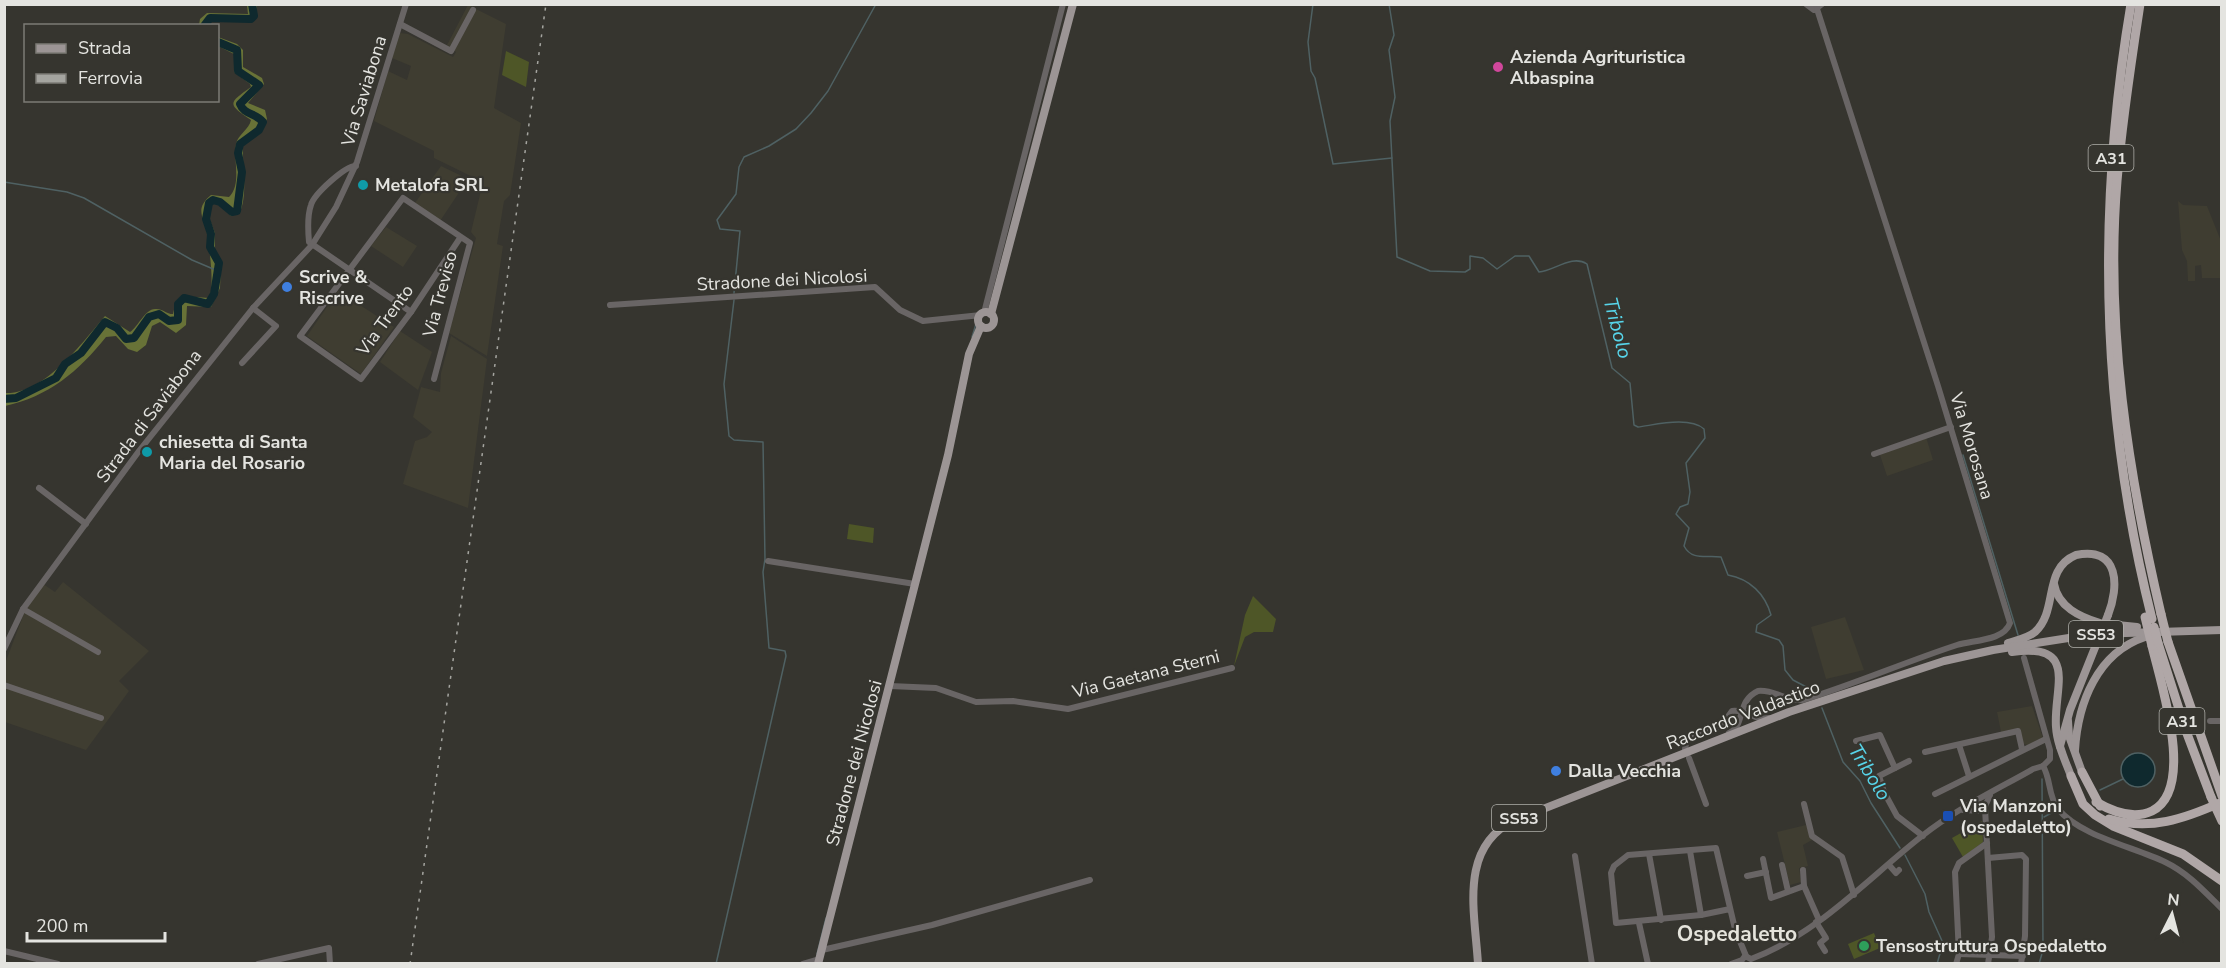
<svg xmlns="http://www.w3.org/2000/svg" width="2226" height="968" font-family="'Nunito Sans',sans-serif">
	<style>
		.built { fill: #3f3d31 }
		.green { fill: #4e5627 }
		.forest { fill: #687237 }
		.water { fill: #0f292e; stroke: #4f6163; stroke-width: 1.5 }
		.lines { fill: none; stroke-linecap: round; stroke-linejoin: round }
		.stream { stroke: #4f6163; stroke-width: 1.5 }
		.river { stroke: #0f292e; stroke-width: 8 }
		.minor { stroke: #696565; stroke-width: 6 }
		.major { stroke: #9c9595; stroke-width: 8 }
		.highway { stroke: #b0a7a7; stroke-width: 9 }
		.rail { stroke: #a5a5a0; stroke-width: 1.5; stroke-dasharray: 3 6; stroke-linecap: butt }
		.major-bridge { stroke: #9c9595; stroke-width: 8 }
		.highway-bridge { stroke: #b0a7a7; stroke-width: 9 }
		.hotel-dot { fill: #d1479c; stroke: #36352f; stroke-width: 2 }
		.culture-dot { fill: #0f9aa8; stroke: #36352f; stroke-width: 2 }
		.shop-dot { fill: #3f7fe0; stroke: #36352f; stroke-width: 2 }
		.transit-dot { fill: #1a4fb4; stroke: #36352f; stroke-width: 2 }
		.leisure-dot { fill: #2e9e5b; stroke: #36352f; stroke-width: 2 }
		.labels { text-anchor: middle; stroke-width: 4.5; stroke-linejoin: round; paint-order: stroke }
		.shield { fill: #36352f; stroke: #b0b0ab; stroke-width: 1.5 }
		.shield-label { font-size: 16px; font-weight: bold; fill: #e4e4e0 }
		.poi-label { font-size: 18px; font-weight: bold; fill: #e4e4e0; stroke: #36352f; text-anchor: start }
		.street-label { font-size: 18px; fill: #e4e4e0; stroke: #36352f }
		.water-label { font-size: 20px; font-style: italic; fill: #57d4e9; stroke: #36352f }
		.quarter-label { font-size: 21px; font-weight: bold; fill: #e5e4dc; stroke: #36352f }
	</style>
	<rect width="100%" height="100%" fill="#36352f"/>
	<!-- built -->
	<g class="built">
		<path d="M468 5 506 24 494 108 521 123 510 195 504 201 497 244 503 246 487 356 449 333 476 238 471 232 483 182 434 158V151L374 121 388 71 407 80 411 66 392 58 400 33 408 34 453 57 456 52 447 45Z"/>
		<path d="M441 166 468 179 440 221 415 203Z"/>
		<path d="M2178 201 2183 205 2207 206 2221 241V278H2202L2201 265 2195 266V281H2188L2187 261 2182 250Z"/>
		<path d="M386 227 417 246 403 267 371 246Z"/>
		<path d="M338 291 394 327 361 374 307 336Z"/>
		<path d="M400 331 432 352 418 390 380 362Z"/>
		<path d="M451 336 487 359 468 508 403 484 415 441 427 437 432 432 413 417 421 387 440 392 441 373Z"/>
		<path d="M1926 437 1933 460 1887 476 1880 455Z"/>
		<path d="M63 582 149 651 119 681 129 691 86 750 5 722 4 666 25 611 43 584 55 592Z"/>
		<path d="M1845 617 1864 670 1826 679 1811 627Z"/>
		<path d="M2032 706 2043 738 2027 745 2021 743 2018 733 2001 732 1997 712Z"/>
		<path d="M1806 825 1812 840 1803 845 1808 866 1799 868 1801 882 1790 885 1777 832Z"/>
	</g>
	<!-- green -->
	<g class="green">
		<path d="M506 51 529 62 526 87 502 75Z"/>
		<path d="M849 524 874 528 873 543 847 539Z"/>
		<path d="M1253 596 1276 619 1273 632H1254L1245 637 1234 666 1245 615Z"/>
		<path d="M1982 821 1983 842 1963 857 1952 838Z"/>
		<path d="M1874 933 1880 948 1854 959 1848 944Z"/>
	</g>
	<!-- forest -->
	<g class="forest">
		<path d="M247 5H257L254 21 212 18 206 25H199L200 19 207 13 248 14Z"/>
		<path d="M218 37 237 44 243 50V67L262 78 264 84 248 103 265 110 267 119 261 132 243 145C242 164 248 194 240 212L231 216 219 204H211L208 215 215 233V249L221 263 220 288 211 307 187 306 186 325 176 333 160 322 152 326 146 345 137 352 128 349 116 336 106 337C79 371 48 397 5 406V393C44 395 82 343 105 316L130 332C138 327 145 309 155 309 162 308 166 314 173 314L176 301 181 296 209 298C215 288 209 245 207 233 204 217 194 209 211 195L229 197C242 184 233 160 236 144 238 134 249 130 251 120 228 104 227 104 251 87L250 84 234 72V54L218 46Z"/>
	</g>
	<!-- water -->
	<circle class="water" cx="2138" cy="770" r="17"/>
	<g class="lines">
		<!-- stream -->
		<g class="stream">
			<path d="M1313 4 1308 42 1311 71 1315 78 1333 164 1392 158"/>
			<path d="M1389 4 1394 35 1389 50 1395 97 1390 121 1397 257 1430 271 1465 272 1470 269V256L1483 258 1497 269 1515 256H1529L1539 272C1554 271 1572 254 1587 264L1612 368 1630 383 1634 425 1638 427C1655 425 1689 416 1704 429L1705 438 1686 463 1690 492 1688 504 1680 507 1676 514 1689 528 1684 546C1692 561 1706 555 1721 557L1728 575C1750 579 1765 594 1771 615L1757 625 1756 632 1779 640 1783 646 1785 670 1793 680 1816 692"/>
			<path d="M4 182 67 192 84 198 192 260 218 271"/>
			<path d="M734 293 740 231 720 229 717 220 736 194 739 167 744 157 769 146 796 129 811 113 828 91 876 4"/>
			<path d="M972 337 976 324"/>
			<path d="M1963 455 2018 635"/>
			<path d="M1822 708 1843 762 1860 781 1871 803 1900 848"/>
			<path d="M2100 790 2123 779"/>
			<path d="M2044 817 2053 812"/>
			<path d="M1905 855 1925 894 1929 912 1943 943 1937 964"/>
			<path d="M817 954 826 918"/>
			<path d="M716 964 786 656 785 651 769 648 763 572 765 559 763 442 734 440 729 436 724 384 734 300"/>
			<path d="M2039 964 2043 950 2042 779"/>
		</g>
		<!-- river -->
		<g class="river">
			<path d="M204 26 210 18 251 19 254 16 252 4"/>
			<path d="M4 399 16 398 56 378 65 364 81 353 105 322 117 328 126 339 134 338 149 317 159 314 169 321 178 320V304L184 298 208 304 214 294 219 263 210 247 211 234 206 219 209 203 213 200 220 202 232 212 237 211 242 172 238 153 240 144 259 130 263 122C256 113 244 115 240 104L259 85 238 71 237 50 218 42"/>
		</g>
		<!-- minor -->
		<g class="minor">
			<path d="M1806 4 1814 10 1822 4"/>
			<path d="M400 24 451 51 473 10"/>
			<path d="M356 166C346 165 314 194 311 205 307 216 308 231 309 242L411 312"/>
			<path d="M610 305 875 287 900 310 923 321 981 315"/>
			<path d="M984 313 1063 4"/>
			<path d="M242 363 276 326 253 308"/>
			<path d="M434 379 470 243 403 198 300 336 361 379 411 312 460 238"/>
			<path d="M1874 454 1951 427"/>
			<path d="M39 488 86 524"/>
			<path d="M768 561 915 584"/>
			<path d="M23 609 98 652"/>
			<path d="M4 649 23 609 139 451 253 308 312 245 336 207 357 162 406 4"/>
			<path d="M2024 658 2050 750V759L2043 766"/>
			<path d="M4 685 101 718"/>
			<path d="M890 686 936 688 976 702 1013 701 1068 709 1232 668"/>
			<path d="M2210 721H2222"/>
			<path d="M1729 733C1746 725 1736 701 1758 691 1774 689 1787 702 1803 700 1855 684 1905 662 1957 645 1973 640 2004 641 2010 623L1938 386 1817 9"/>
			<path d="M1856 741 1880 735 1895 768 1879 776 1884 792 1897 816 1923 836"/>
			<path d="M1959 745 1969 776"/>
			<path d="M1685 749 1687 739 1722 725 1732 711C1747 709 1754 721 1769 718"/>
			<path d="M1925 752 2018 731 2022 749"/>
			<path d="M1689 758 1706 804"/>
			<path d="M2043 766C2051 779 2048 796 2058 809 2080 836 2134 847 2165 862 2188 873 2204 891 2222 909"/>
			<path d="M1895 768 1909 761"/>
			<path d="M1935 794 2046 739"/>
			<path d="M1804 804 1812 836 1842 857 1854 895"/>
			<path d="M1985 808 1992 937 1988 964"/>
			<path d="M1963 810 1983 811 1990 795"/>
			<path d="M1690 851 1701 915"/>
			<path d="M1649 854 1661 920"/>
			<path d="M1575 856 1592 964"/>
			<path d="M1988 858 2022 855 2026 859 2025 936 2021 964"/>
			<path d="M1763 859 1771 898 1804 886 1819 920"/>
			<path d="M1782 865 1788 891"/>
			<path d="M1889 865 1896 873 1899 870"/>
			<path d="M1803 870 1804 886"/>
			<path d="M1747 876 1766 872"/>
			<path d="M1730 909 1701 915 1616 923 1611 873 1614 866 1628 855 1716 848 1735 929 1746 956"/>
			<path d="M1816 922 1826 938 1820 943 1825 951"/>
			<path d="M1639 923 1648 964"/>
			<path d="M822 950 932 925 1090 880"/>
			<path d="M4 951 58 964"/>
			<path d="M1959 954 2023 956"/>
			<path d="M258 964 329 948 330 964"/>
			<path d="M803 964 820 959"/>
			<path d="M1731 964 1742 960 1745 956 1751 959C1818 934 1867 879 1922 836 1956 809 1996 790 2033 769L2043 766"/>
			<path d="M1956 964 1959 954 1955 872 1959 863 1987 843"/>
		</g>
		<!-- major -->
		<g class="major">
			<circle cx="986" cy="320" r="8"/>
			<path d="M991 314 1073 4"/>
			<path d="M2054 584C2058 607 2080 617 2100 623"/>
			<path d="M2107 624 2137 627"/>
			<path d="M2008 643C2017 640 2028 638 2035 632 2059 610 2042 569 2076 555 2120 546 2119 587 2108 615"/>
			<path d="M2012 652C2080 642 2053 689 2056 727 2057 744 2065 760 2071 776"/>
			<path d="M2068 721 2069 736 2082 772"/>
			<path d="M2060 746 2070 710 2098 640"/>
			<path d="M2075 750C2078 703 2097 653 2145 637"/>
			<path d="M818 964 948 455 969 354 981 326"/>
			<path d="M1478 964C1475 912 1458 847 1515 820L1789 712 1944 661 1993 650 2094 634 2222 630"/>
		</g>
		<!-- highway -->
		<g class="highway">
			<path d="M2131 4C2096 211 2101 416 2152 619"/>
			<path d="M2140 4C2131 63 2122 121 2117 181 2105 326 2128 473 2161 614"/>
			<path d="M2168 642 2222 796"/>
			<path d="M2158 643 2186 731 2211 797"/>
			<path d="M2082 772 2100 806"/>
			<path d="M2071 776 2083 804 2095 815 2113 826 2183 854 2222 881"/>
			<path d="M2096 802C2113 812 2133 820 2152 811 2196 789 2161 684 2152 646"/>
			<path d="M2216 808 2222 821"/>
			<path d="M2109 819C2150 831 2184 819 2222 802"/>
		</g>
		<!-- rail -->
		<path class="rail" d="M410 964 546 4"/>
		<!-- major-bridge -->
		<path class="major-bridge" d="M2098 640 2108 615"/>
		<!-- highway-bridge -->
		<g class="highway-bridge">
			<path d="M2161 614 2168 642"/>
			<path d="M2145 617 2152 646"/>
			<path d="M2154 627 2158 643"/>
			<path d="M2211 797 2216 808"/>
		</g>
	</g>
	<!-- markers -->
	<circle class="hotel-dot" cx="1498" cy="67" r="6"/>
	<g class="culture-dot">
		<circle cx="363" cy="185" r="6"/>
		<circle cx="147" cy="452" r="6"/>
	</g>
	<g class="shop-dot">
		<circle cx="287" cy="287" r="6"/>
		<circle cx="1556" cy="771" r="6"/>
	</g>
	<rect class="transit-dot" x="1942" y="810" width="12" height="12" rx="3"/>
	<circle class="leisure-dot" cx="1864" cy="946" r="6"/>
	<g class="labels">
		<!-- shield labels -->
		<g class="shield">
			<rect x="2088.5" y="145" width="45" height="26" rx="4.5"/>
			<rect x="2069" y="621" width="54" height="26" rx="4.5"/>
			<rect x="2159.5" y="708" width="45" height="26" rx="4.5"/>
			<rect x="1492" y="805" width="54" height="26" rx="4.5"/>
		</g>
		<g class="shield-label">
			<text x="2111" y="164">A31</text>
			<text x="2096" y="640">SS53</text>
			<text x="2182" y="727">A31</text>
			<text x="1519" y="824">SS53</text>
		</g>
		<!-- poi labels -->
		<g class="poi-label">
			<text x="1510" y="63">Azienda Agrituristica<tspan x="1510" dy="21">Albaspina</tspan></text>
			<text x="375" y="191">Metalofa SRL</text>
			<text x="299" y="283">Scrive &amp;<tspan x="299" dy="21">Riscrive</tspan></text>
			<text x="159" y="448">chiesetta di Santa<tspan x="159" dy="21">Maria del Rosario</tspan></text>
			<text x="1568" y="777">Dalla Vecchia</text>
			<text x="1960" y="812">Via Manzoni<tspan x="1960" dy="21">(ospedaletto)</tspan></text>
			<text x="1876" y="952">Tensostruttura Ospedaletto</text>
		</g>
		<!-- street labels -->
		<g class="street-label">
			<text transform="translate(364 91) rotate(-73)" y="6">Via Saviabona</text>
			<text transform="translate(782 280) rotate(-3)" y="6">Stradone dei Nicolosi</text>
			<text transform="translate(440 294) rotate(-75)" y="6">Via Treviso</text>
			<text transform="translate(385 320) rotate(-54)" y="6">Via Trento</text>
			<text transform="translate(149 416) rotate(-53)" y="6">Strada di Saviabona</text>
			<text transform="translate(1972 446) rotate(73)" y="6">Via Morosana</text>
			<text transform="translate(1146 674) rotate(-14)" y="6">Via Gaetana Sterni</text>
			<text transform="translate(1743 715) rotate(-21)" y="6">Raccordo Valdastico</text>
			<text transform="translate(854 763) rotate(-75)" y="6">Stradone dei Nicolosi</text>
		</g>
		<!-- water labels -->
		<g class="water-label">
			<text transform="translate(1618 328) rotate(75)" y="7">Tribolo</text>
			<text transform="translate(1870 772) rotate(58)" y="7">Tribolo</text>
		</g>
		<!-- quarter labels -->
		<g class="quarter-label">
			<text x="1737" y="941">Ospedaletto</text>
		</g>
	</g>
	<!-- border -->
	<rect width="2226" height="968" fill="none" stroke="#e4e4e0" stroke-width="12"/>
	<!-- legend -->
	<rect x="24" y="24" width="195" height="78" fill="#36352f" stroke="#7c7b76" stroke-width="1.5"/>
	<rect x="36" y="44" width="30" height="9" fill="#9c9595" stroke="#7c7b76" stroke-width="1.5"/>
	<text x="78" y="54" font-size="18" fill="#e4e4e0">Strada</text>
	<rect x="36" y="74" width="30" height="9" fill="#a5a5a0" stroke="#7c7b76" stroke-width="1.5"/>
	<text x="78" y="84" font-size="18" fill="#e4e4e0">Ferrovia</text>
	<!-- north arrow -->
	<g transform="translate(2172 914) rotate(6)" stroke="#36352f" stroke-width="4.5" paint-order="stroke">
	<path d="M0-4.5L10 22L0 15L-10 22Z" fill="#e4e4e0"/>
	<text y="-9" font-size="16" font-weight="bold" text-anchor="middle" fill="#e4e4e0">N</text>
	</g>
	<!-- scale -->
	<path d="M27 932v9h138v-9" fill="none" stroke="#e4e4e0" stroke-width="3"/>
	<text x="36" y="932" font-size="18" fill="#e4e4e0" stroke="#36352f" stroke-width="4.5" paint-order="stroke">200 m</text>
</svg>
